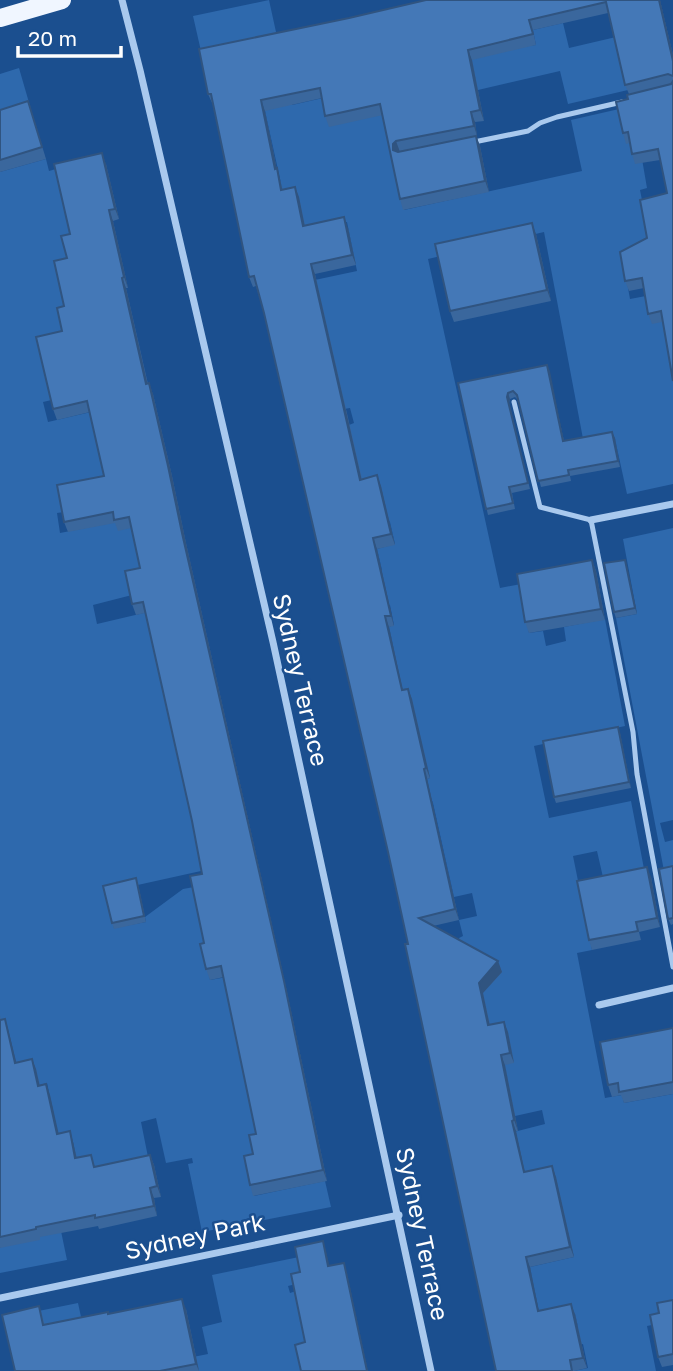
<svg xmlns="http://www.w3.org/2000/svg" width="673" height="1371" font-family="'Golos Text',sans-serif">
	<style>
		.green { fill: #2e69ad }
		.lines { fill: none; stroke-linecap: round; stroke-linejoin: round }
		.lane { stroke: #a9c9ee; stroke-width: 5 }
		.street { stroke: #a9c9ee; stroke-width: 7 }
		.primary { stroke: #f0f6ff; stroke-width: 18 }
		.wall { fill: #3a679d }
		.shaded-wall { fill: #305480 }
		.building { fill: #4478b7; stroke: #305480; stroke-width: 2 }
		.labels { text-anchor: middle; stroke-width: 5; stroke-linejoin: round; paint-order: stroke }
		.street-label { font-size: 24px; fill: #fff; stroke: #1b4f8f }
	</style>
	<rect width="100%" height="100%" fill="#1b4f8f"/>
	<!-- green -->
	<g class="green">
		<path d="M269 0 292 105 323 98 374 66 536 45 533 30 563 23 569 48 616 37 628 90 568 104 560 71 478 90 404 210 582 171 571 120 619 109 645 140 642 159 647 188 640 190 645 215 657 239 623 260 630 299 667 292 664 322 673 344V484L627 494 615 439 584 444 544 232 428 259 500 588 521 584 529 633 543 631 546 646 566 641 564 627 605 619 625 726 534 746 549 818 631 801 650 900 605 886 597 851 573 856 592 950 577 953 605 1098 622 1095 624 1103 673 1094V1310L662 1323 647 1326 656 1371H574L588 1368 583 1344 548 1351 578 1327 575 1314 541 1322 530 1267 574 1257 568 1232 529 1182 502 1135 545 1124 542 1110 515 1116 492 1036 466 967 459 938 463 936 459 920 477 916 472 893 454 897 433 803 423 780 430 778C424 751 413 727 405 701 398 676 395 652 389 627L394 625 390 605 382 604 375 572 382 570 377 549 395 544 390 522 363 490 349 425 354 423 350 408 338 410 310 281 357 271 347 222 292 233 265 111 203 60 193 16Z"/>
		<path d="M19 68 32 113 0 122V74Z"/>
		<path d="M46 159 49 171 56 169 72 235 71 269 62 290 77 394 43 402 48 422 91 412 108 486 64 512 57 513 60 533 116 522 133 528 144 579 132 595 93 605 97 624 165 608 210 869 106 892 114 928 146 922 145 917 183 889 194 887 203 928 210 980 227 977 268 1103 257 1165 254 1196 325 1181 331 1207 202 1232 188 1164 193 1163 192 1158 166 1163 156 1118 141 1122 150 1167 79 1169 73 1142 56 1207 67 1260 0 1273V1248L35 1218 54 1115 47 1083 40 1085 0 1078V172Z"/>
		<path d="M673 528V820L660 823 665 842 673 840V891L668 892 616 618 637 614 623 539Z"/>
		<path d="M299 1257 304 1282 288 1286 290 1293 296 1291 305 1338 302 1371H195L193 1357 208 1354 202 1327 222 1322 212 1275Z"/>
		<path d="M78 1303 90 1358 4 1318Z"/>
	</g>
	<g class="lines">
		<!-- lane -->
		<g class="lane">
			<path d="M474 142 528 131 540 123 557 117 622 102"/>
			<path d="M514 402 540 507 591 520 633 732 637 774 673 967"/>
		</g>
		<!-- street -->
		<g class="street">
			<path d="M122 0 140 70 273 642 431 1371"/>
			<path d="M591 520 673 504"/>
			<path d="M599 1005 673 988"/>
			<path d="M0 1298 399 1215"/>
		</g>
		<!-- primary -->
		<path class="primary" d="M0 18 62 0"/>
	</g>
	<!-- wall -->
	<g class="wall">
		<path d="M426 0H660L673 55V381L662 322 652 324 648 314 644 288 629 291 625 281 647 238 667 193 660 160 635 164 632 154 630 143 626 144 623 133 629 94 625 85 608 13 533 30 536 45 472 60 484 121 475 122 477 136H476L480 146 489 192 403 210 400 199 383 115 329 127 325 116 322 98 265 111 277 170 283 190 295 187 299 197 305 226 348 228 356 265 315 274 362 479 381 486 395 545 377 549 394 626 389 627 403 690 408 689 412 699 430 778 427 779 459 920 433 926 498 961 502 972 483 993 490 1025 504 1022 508 1032 514 1063 505 1065 518 1131H516L525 1172 552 1166 556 1177 574 1257 530 1267 539 1311 575 1314 587 1368 574 1371H496L408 944 388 852 264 313 256 286 253 287 249 277 213 105 208 94 349 18Z"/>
		<path d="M0 110 32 113 46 159 0 172Z"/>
		<path d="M106 164 119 219 113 221 128 288H126L148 384 153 394 172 476 186 543 287 992 327 1181 253 1196 250 1185 256 1134 224 977 210 980 206 969 202 874 192 821 145 613 136 615 132 604 140 568 131 528 118 531 115 523 68 532 64 522 104 476 90 412 57 420 53 409 64 306 67 258 70 234Z"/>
		<path d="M536 234 551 301 454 322 450 311Z"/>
		<path d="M547 365 564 441 612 432 615 438 620 467 570 476 571 481 541 487 518 400 515 397 510 399 509 403 530 489 512 493 515 509 488 515 458 383Z"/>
		<path d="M592 560 596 571 605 620 529 633 525 622Z"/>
		<path d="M625 560 637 614 616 618 614 612Z"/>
		<path d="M620 733 631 788 556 803 554 797Z"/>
		<path d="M673 866V924L671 925 668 919Z"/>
		<path d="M651 877 660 927 639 932 641 940 592 950 589 940Z"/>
		<path d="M138 884 146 922 114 929 112 923Z"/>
		<path d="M0 1015 1 1019 8 1029 16 1063 32 1059 36 1069 40 1086 46 1084 50 1095 58 1134 70 1131 73 1142 77 1158 96 1167 150 1155 154 1165 161 1197 154 1198 157 1216 99 1229 98 1226 40 1237V1240L0 1248Z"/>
		<path d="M673 1028V1094L624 1103 621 1095 612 1097 608 1085Z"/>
		<path d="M673 1300V1365L662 1367 658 1357 659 1313Z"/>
		<path d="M39 1306 45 1325 108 1314 186 1309 199 1371H15Z"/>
	</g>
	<!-- shaded-wall -->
	<g class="shaded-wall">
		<path d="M659 0H660L673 55V61Z"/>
		<path d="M468 50 472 60 484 121 480 110Z"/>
		<path d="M261 100 265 111 277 170 285 200 275 169Z"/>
		<path d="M471 112 475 122 477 136 474 126Z"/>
		<path d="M476 136 480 146 489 192 485 181Z"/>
		<path d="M396 141 400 152 393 150V144Z"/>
		<path d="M102 153 106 164 119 219 115 209Z"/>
		<path d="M295 187 299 197 307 237 303 226Z"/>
		<path d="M109 210 113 221 128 288 124 277Z"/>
		<path d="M344 217 348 228 356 265 352 255Z"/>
		<path d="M532 223 536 234 551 301 547 290Z"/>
		<path d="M311 264 315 274 364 490 360 480Z"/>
		<path d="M122 278 126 288 150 395 146 384Z"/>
		<path d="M547 365 550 371 565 447 563 441Z"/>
		<path d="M149 383 153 394 172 476 186 543 287 992 327 1181 323 1170Z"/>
		<path d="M508 393 510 399 509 403 530 489 507 397Z"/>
		<path d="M612 432 615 438 620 467 618 461Z"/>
		<path d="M377 475 381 486 395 545 391 534Z"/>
		<path d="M373 538 377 549 394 626 391 616Z"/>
		<path d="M592 560 596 571 605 620 601 609Z"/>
		<path d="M625 560 627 566 637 614 635 608Z"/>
		<path d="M385 616 389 627 405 701 402 690Z"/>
		<path d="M408 689 412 699 430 778 426 768Z"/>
		<path d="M618 727 620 733 631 788 629 782Z"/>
		<path d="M424 769 427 779 459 920 455 909Z"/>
		<path d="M647 867 651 877 660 927 657 918Z"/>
		<path d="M498 961 502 972 483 993 492 1036 488 1025 479 983Z"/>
		<path d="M5 1019 8 1029 19 1073 15 1063Z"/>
		<path d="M504 1022 508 1032 514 1063 510 1053Z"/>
		<path d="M501 1055 505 1065 518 1131 514 1120Z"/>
		<path d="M32 1059 36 1069 42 1096 38 1086Z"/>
		<path d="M46 1084 50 1095 61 1144 57 1134Z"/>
		<path d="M512 1121 516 1131 527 1183 524 1172Z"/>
		<path d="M70 1131 73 1142 79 1169 75 1158Z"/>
		<path d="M150 1155 154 1165 161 1197 157 1186Z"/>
		<path d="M552 1166 556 1177 574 1257 570 1247Z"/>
		<path d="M150 1188 154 1198 157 1216 154 1206Z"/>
		<path d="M323 1241 326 1251 332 1276 328 1266Z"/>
		<path d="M526 1257 530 1267 541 1322 538 1311Z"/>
		<path d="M344 1263 347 1273 368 1371H367Z"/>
		<path d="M182 1299 186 1309 199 1371 196 1364Z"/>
		<path d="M571 1304 575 1314 587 1368 583 1358Z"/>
	</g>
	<!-- building -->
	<g class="building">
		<path d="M426 0H659L673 61V76L668 74 625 85 606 2 529 20 533 34 468 50 480 110 471 112 474 126 396 141 393 144V150L398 152 476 136 485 181 400 199 380 104 325 116 320 88 261 100 275 169 277 168 281 190 295 187 303 226 344 217 352 255 311 264 360 480 377 475 391 534 373 538 391 616H385L402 690 408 689 426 768 424 769 455 909 419 918 498 961 479 983 488 1025 504 1022 510 1053 501 1055 514 1120 512 1121 524 1172 552 1166 570 1247 526 1257 538 1311 571 1304 583 1358 570 1360 572 1371H496L405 944H408L388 852 264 313 254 276 249 277 211 94H208L199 49 349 18Z"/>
		<path d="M673 81V381L661 311 648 314 642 278 625 281 620 252 647 238 640 200 667 193 658 149 632 154 628 132 623 133 616 102 628 99 627 95 671 84Z"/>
		<path d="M28 101 42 147 0 160V110Z"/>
		<path d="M102 153 115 209 109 210 124 277 122 278 146 384 149 383 168 466 182 533 284 981 323 1170 250 1185 244 1156 253 1154 249 1135 256 1134 221 966 206 969 200 944 204 943 190 876 202 874 192 821 143 602 132 604 125 571 140 568 129 517 114 520 113 512 64 522 57 485 104 476 87 401 53 409 36 337 62 331 57 308 64 306 54 261 67 258 61 236 70 234 54 164Z"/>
		<path d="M532 223 547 290 450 311 435 244Z"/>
		<path d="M547 365 563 441 612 432 618 461 568 470 569 475 538 481 517 395 513 391 508 393 507 397 528 483 509 487 513 503 486 509 458 383Z"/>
		<path d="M592 560 601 609 525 622 517 574Z"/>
		<path d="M625 560 635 608 614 612 604 563Z"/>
		<path d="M618 727 629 782 554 797 543 741Z"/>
		<path d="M673 866V918L668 919 659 869Z"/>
		<path d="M647 867 657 918 636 922 638 931 589 940 577 881Z"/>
		<path d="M136 878 144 916 112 923 103 886Z"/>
		<path d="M5 1019 15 1063 32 1059 38 1086 46 1084 57 1134 70 1131 75 1158 91 1155 94 1167 150 1155 157 1186 150 1188 154 1206 95 1218V1215L36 1227V1229L0 1237V1020Z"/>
		<path d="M673 1028V1082L619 1092 618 1083 608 1085 600 1042Z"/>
		<path d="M323 1241 328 1266 344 1263 367 1371H301L295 1345 305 1342 291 1274 300 1272 295 1247Z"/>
		<path d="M182 1299 196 1364 160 1371H15L2 1315 39 1306 43 1325 108 1312V1314Z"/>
		<path d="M673 1300V1354L658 1357 650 1315 659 1313 657 1303Z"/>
	</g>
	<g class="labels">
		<!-- street labels -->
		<g class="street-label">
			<text transform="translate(300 680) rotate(77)" y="8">Sydney Terrace</text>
			<text transform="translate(422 1234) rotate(78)" y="8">Sydney Terrace</text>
			<text transform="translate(195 1237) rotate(-12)" y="8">Sydney Park</text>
		</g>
	</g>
	<!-- scale -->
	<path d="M18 46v10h103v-10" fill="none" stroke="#ffffff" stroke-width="3.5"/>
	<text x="28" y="46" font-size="21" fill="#ffffff" stroke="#1b4f8f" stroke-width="5" paint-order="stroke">20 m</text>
</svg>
